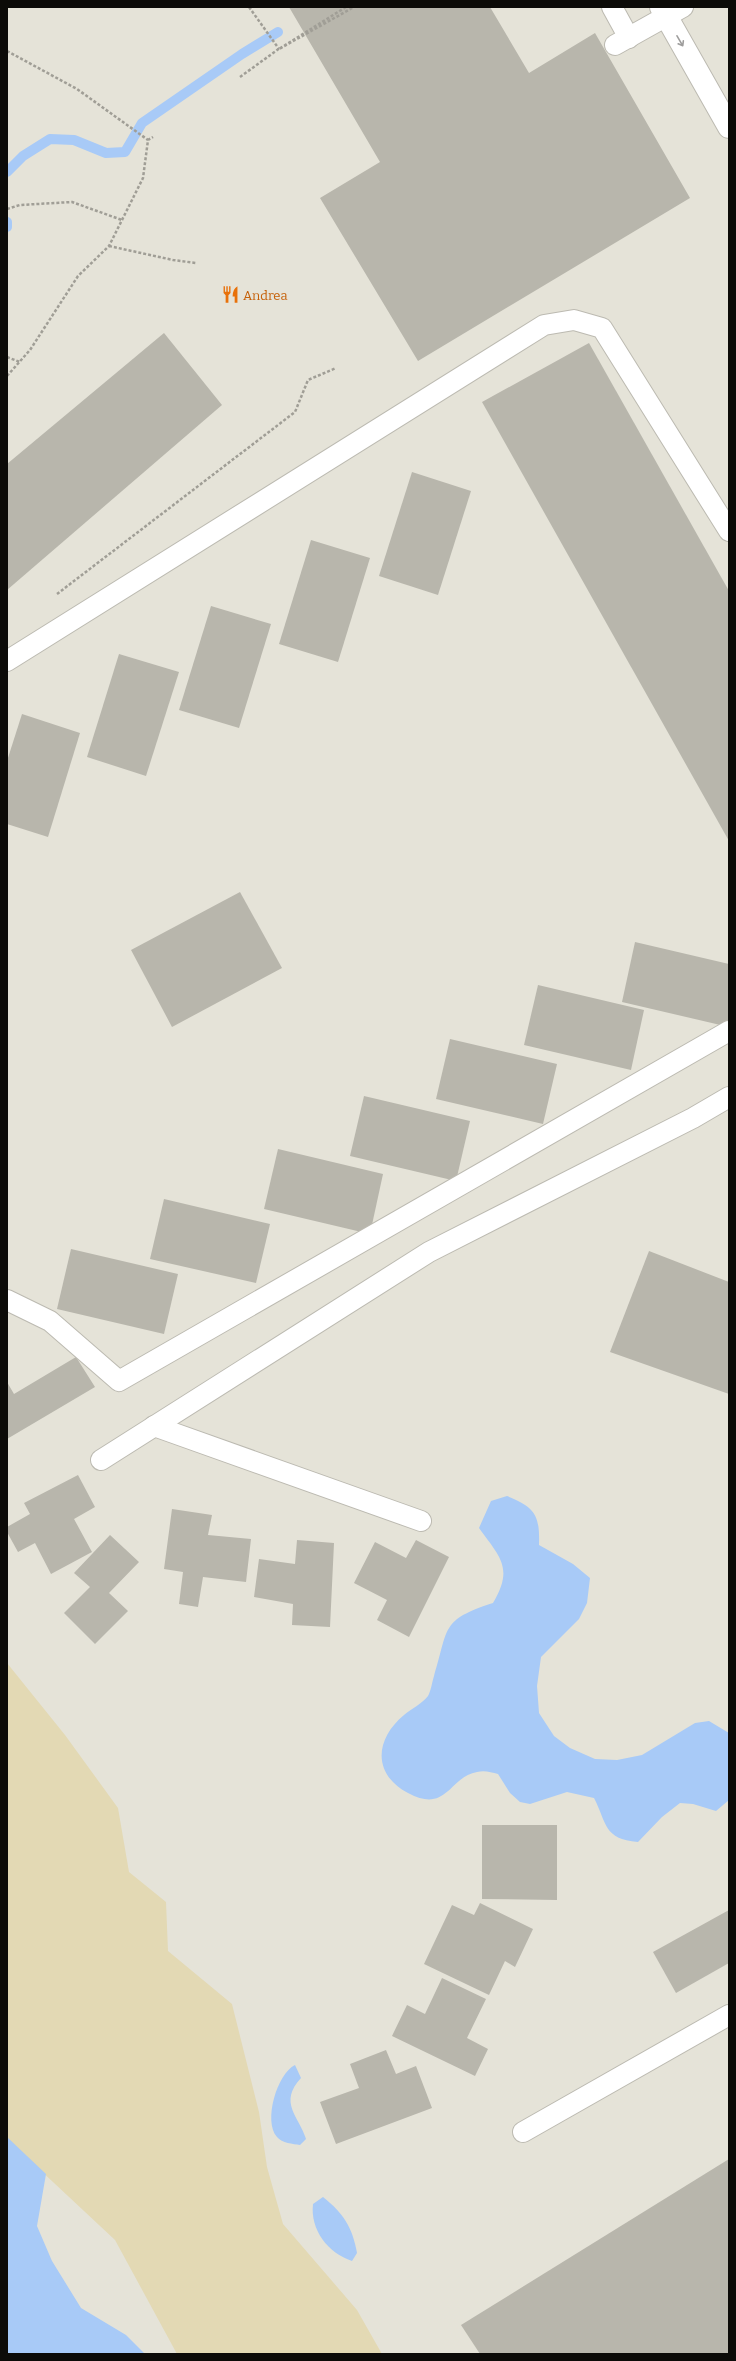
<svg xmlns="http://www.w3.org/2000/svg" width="736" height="2361" font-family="Bitter,serif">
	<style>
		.sand { fill: #e3d9b4 }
		.water { fill: #a8caf7 }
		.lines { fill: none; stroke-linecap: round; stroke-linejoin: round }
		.stream { stroke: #a8caf7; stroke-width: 10 }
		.building { fill: #b8b6ac }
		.service-casing { stroke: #bcbab1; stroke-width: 22 }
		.tertiary-casing { stroke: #bcbab1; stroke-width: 24 }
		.path { stroke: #a09e96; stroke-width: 2.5; stroke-dasharray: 3 2; stroke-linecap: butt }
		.service { stroke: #fff; stroke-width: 20 }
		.tertiary { stroke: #fff; stroke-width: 22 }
		.oneway { stroke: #9e9d9c }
		.labels { text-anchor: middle; stroke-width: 3; stroke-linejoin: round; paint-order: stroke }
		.food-label { font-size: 13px; fill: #c56008; stroke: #e5e3d8; text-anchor: start }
	</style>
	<rect width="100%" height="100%" fill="#e5e3d8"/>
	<!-- sand -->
	<path class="sand" d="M7 1663 65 1735 118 1808 129 1872 166 1902 168 1951 232 2004 259 2112 267 2167 283 2224 357 2310 382 2354H177L115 2240 7 2139Z"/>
	<!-- water -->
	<g class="water">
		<path d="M507 1496C535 1507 540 1515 539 1545L573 1564 590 1578 587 1603 579 1619 541 1657 537 1686 539 1713 554 1736 570 1748 595 1759 617 1760 642 1755 695 1723 709 1721 729 1733V1800L716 1811 693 1804 680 1803 662 1817 638 1842C603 1839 607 1823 594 1798L567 1792 530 1804 520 1802 510 1793 498 1774C491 1772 484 1770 477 1772 449 1777 447 1814 408 1793 372 1774 375 1739 404 1715 411 1709 423 1703 428 1696 431 1691 432 1682 434 1676 449 1628 440 1620 493 1603 514 1568 500 1557 479 1528L491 1501Z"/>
		<path d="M295 2065 301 2078C278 2103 299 2116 306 2139L300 2145C293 2144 282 2143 277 2137 263 2121 277 2074 295 2065Z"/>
		<path d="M7 2137 46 2174 37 2226 52 2261 81 2308 126 2335 145 2354H7Z"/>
		<path d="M323 2197C343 2213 352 2226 357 2253L352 2261C328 2253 310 2230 313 2204Z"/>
	</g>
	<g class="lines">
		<!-- stream -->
		<g class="stream">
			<path d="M7 172 23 156 50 139 74 140 106 153 125 152 142 123 242 54 278 32"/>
			<path d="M7 222V227"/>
		</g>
	</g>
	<!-- building -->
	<g class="building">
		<path d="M289 7H490L529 73 595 33 690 198 418 361 320 198 380 162Z"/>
		<path d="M164 333 222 405 7 590V464Z"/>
		<path d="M589 343 729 591V841L482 402Z"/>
		<path d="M412 472 471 491 438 595 379 576Z"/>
		<path d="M311 540 370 558 338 662 279 644Z"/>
		<path d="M211 606 271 624 239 728 179 710Z"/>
		<path d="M119 654 179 672 146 776 87 757Z"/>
		<path d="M22 714 80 733 48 837 7 824V761Z"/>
		<path d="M240 892 282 968 172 1027 131 950Z"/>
		<path d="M635 942 729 964V1027L622 1002Z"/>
		<path d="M538 985 644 1010 631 1070 524 1045Z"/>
		<path d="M450 1039 557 1064 543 1124 436 1099Z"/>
		<path d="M364 1096 470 1121 456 1181 350 1156Z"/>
		<path d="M278 1149 383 1174 370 1234 264 1209Z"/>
		<path d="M164 1199 270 1224 256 1283 150 1259Z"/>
		<path d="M71 1249 178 1274 164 1334 57 1309Z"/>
		<path d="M649 1251 729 1282V1394L610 1352Z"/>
		<path d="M76 1357 95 1387 7 1439V1382L14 1394Z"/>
		<path d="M78 1475 95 1507 74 1519 92 1552 51 1574 35 1543 18 1552 7 1532V1527L30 1514 24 1503Z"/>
		<path d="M172 1509 212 1515 208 1535 251 1539 246 1582 203 1577 198 1607 179 1604 183 1572 164 1569Z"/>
		<path d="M110 1535 139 1562 109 1593 128 1611 95 1644 64 1613 90 1587 74 1573Z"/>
		<path d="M297 1540 334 1543 330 1627 292 1625 293 1604 254 1597 259 1559 295 1564Z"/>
		<path d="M416 1540 449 1557 409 1637 377 1620 387 1600 354 1583 375 1542 406 1558Z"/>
		<path d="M482 1825H557V1900L482 1899Z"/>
		<path d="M480 1903 533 1929 515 1967 505 1961 489 1995 424 1964 452 1905 474 1915Z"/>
		<path d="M729 1910V1963L676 1993 653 1952Z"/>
		<path d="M442 1978 486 1999 467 2038 488 2049 475 2076 392 2036 407 2005 425 2014Z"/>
		<path d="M386 2050 396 2074 416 2066 432 2108 336 2144 320 2102 359 2088 350 2064Z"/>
		<path d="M729 2159V2354H480L461 2325Z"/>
	</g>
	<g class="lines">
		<defs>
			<g id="service">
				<path d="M612 7 629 38"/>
				<path d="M615 45 683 7"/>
				<path d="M7 661 544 325 574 320 602 328 729 531"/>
				<path d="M7 1300 50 1321 119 1381 729 1031"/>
				<path d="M154 1426 421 1521"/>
				<path d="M101 1460 429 1252 693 1118 729 1097"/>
				<path d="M523 2132 729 2015"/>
			</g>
			<path id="tertiary" d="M661 7 729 127"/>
		</defs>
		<!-- service casing -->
		<use href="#service" class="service-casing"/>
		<!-- tertiary casing -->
		<use href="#tertiary" class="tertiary-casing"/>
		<!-- path -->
		<g class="path">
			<path d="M249 7 279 49"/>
			<path d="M346 7 279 49 354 7"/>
			<path d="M7 51 77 89 148 140"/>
			<path d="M240 77 280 48"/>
			<path d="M7 209 20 205 72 202 122 220"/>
			<path d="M109 246 173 260 196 263"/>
			<path d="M7 357 20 362"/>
			<path d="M7 376 30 350 78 276 109 246 143 178 148 140 153 137"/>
			<path d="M57 594 295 412 308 380 336 368"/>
		</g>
		<!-- service -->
		<use href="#service" class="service"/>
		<!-- tertiary -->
		<use href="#tertiary" class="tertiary"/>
	</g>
	<!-- one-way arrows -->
	<defs><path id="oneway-shaft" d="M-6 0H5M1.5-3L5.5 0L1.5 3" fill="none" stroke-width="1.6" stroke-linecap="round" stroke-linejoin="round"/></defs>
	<use class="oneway" href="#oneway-shaft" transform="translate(680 41) rotate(60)"/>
	<!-- icons -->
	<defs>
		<symbol id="restaurant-bare" viewBox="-9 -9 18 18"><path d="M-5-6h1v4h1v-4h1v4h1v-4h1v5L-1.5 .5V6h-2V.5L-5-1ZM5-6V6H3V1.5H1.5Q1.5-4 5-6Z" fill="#e8710a" stroke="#e5e3d8" stroke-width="2.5" paint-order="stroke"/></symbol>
	</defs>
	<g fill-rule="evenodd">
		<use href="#restaurant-bare" x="218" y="282" width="25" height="25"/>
	</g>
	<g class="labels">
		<!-- food labels -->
		<g class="food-label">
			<text x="243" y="300">Andrea</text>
		</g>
	</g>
	<!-- border -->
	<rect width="736" height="2361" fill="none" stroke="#0c0b08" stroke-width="16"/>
</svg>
